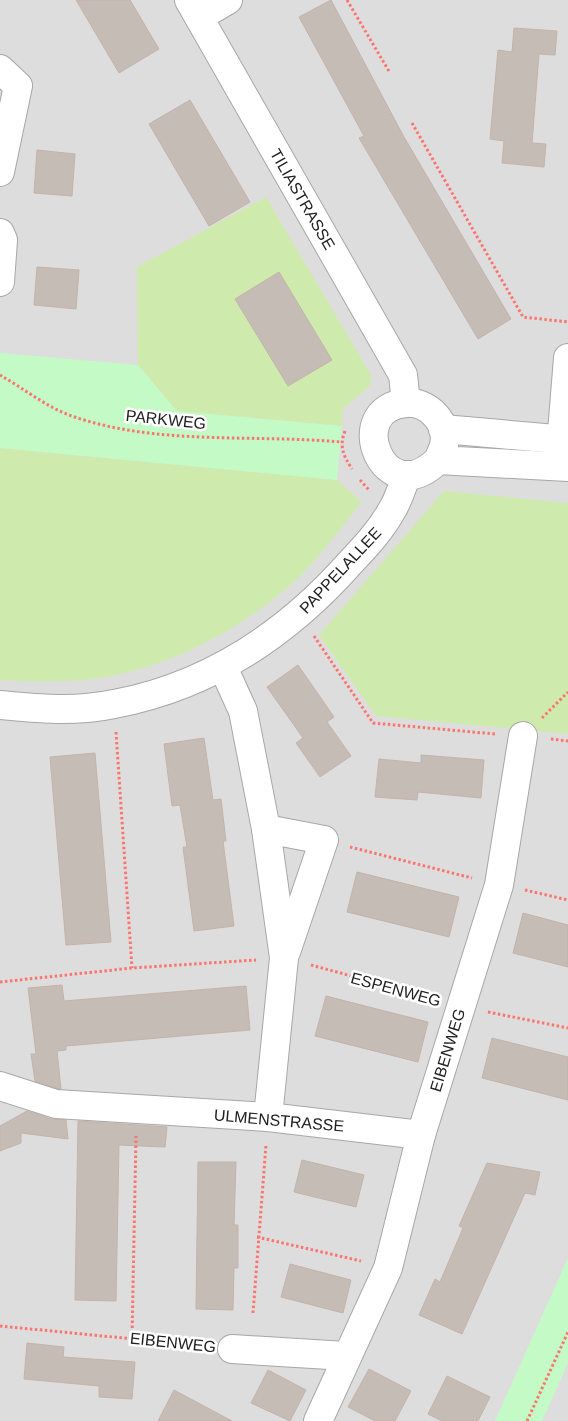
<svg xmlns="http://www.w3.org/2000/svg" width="568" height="1421" font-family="Helvetica,sans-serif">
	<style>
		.residential { fill: #dedddd }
		.grass { fill: #ceebad }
		.park { fill: #c4fac6 }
		.building { fill: #c6bcb6; stroke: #c3b3a9 }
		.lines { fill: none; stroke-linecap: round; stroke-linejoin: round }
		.street-casing { stroke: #a7a7a7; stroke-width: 30 }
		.path { stroke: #fb756e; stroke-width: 3; stroke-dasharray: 2.5 2.5; stroke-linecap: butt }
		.street { stroke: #fff; stroke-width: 28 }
		.labels { text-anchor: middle; stroke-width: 5; stroke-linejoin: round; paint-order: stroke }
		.street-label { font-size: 16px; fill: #202020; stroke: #fff }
	</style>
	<rect width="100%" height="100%" fill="#f1ede7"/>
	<!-- residential -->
	<rect class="residential" x="0" y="0" width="568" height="1421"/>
	<!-- grass -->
	<g class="grass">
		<path d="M266 197 371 375 370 386 343 409 342 426 176 411 138 365 137 267Z"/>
		<path d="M0 448 337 480 362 502C342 526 323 553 301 575 251 623 184 660 117 675 79 683 39 682 0 680Z"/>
		<path d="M444 491 568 503V734L376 716 319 635Z"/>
	</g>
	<!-- park -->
	<g class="park">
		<path d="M0 353 138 365 177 411 342 426 337 480 0 448Z"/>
		<path d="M568 1258V1363L542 1421H495Z"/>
	</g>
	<!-- building -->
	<g class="building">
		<path d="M76 0H130L159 49 119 73Z"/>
		<path d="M331 0 404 137 511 319 478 339 359 138 364 136 299 17Z"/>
		<path d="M514 28 557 31 555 55 539 54 532 143 546 144 544 167 502 163 504 141 490 139 498 50 512 52Z"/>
		<path d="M190 100 250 202 209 226 149 124Z"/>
		<path d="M37 150 75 154 72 196 34 193Z"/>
		<path d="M37 267 79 270 76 309 34 305Z"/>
		<path d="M279 272 332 360 288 386 235 299Z"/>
		<path d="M298 665 334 717 327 722 351 756 320 777 296 743 303 738 267 687Z"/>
		<path d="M204 738 213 800 221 799 226 841H223L234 926 194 931 183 847H187L180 805 172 806 164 744Z"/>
		<path d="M95 753 111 942 66 945 50 757Z"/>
		<path d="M421 755 484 760 481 798 418 792 417 800 375 797 379 759 421 763Z"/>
		<path d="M357 872 459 897 449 937 347 912Z"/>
		<path d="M523 913 568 925V967L513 953Z"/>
		<path d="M62 985 64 1001 246 986 250 1030 66 1046V1050L57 1051 61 1089H59L35 1081 31 1054H36L28 988Z"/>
		<path d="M326 996 428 1022 418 1062 315 1036Z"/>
		<path d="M492 1038 568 1057V1100L482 1078Z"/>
		<path d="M27 1111 51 1119 66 1120 68 1139 21 1133V1143L0 1151V1126Z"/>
		<path d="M78 1121 167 1127 165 1147 119 1145 116 1301 75 1300Z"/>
		<path d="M302 1160 364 1175 356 1207 294 1192Z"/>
		<path d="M198 1162H236L234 1225H238V1268H234L233 1310 196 1309Z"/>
		<path d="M487 1163 540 1172 535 1195 525 1193 462 1334 419 1315 435 1279 440 1282 463 1228 459 1226Z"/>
		<path d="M290 1264 351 1280 343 1313 281 1297Z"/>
		<path d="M27 1343 64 1347 63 1357 135 1362 132 1399 99 1397V1386L24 1379Z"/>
		<path d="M369 1369 411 1391 395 1421H375L348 1407Z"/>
		<path d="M268 1370 306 1390 290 1421 251 1403Z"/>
		<path d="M447 1376 490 1397 478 1421H442L428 1414Z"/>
		<path d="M174 1390 232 1421H158Z"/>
	</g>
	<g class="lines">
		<defs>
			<g id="street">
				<path d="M189 0 403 375 406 403"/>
				<path d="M199 17 228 0"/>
				<path d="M0 69 18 86 0 172"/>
				<path d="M0 233 3 240 0 282"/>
				<path d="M443 429 568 440"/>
				<path d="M560 457 568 358"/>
				<path d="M438 460C440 455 443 450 444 445 449 423 428 401 406 403 342 408 384 514 438 460L568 467"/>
				<path d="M223 667 243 711 266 829 284 958 268 1117"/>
				<path d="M0 705C37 709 77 712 114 704 210 686 286 635 350 563 366 546 381 530 392 510 399 499 402 486 407 475"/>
				<path d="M266 829 324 840 286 952"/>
				<path d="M0 1086 56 1104 268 1117 421 1135"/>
				<path d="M232 1349 346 1356"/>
				<path d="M318 1421 388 1268 421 1135 499 885 523 736"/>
			</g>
		</defs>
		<!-- street casing -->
		<use href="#street" class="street-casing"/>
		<!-- path -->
		<g class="path">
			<path d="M347 0 390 73"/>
			<path d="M412 123 523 317 568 322"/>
			<path d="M0 375C21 387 47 407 69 415 154 446 253 434 341 442"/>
			<path d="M345 431C339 446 343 455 352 469"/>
			<path d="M360 480 369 490"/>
			<path d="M314 636 373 723 495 734"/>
			<path d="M542 718 568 692"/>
			<path d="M116 732 132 968"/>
			<path d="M551 739 568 741"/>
			<path d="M350 847 472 878"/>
			<path d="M525 890 568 900"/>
			<path d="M311 965 436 999"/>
			<path d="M0 982 132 968 256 960"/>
			<path d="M488 1012 568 1028"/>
			<path d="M257 1237 361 1261"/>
			<path d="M253 1313 266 1145"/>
			<path d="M0 1326 206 1346"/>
			<path d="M132 1338 136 1136"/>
			<path d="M527 1421 568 1332"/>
		</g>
		<!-- street -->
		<use href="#street" class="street"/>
	</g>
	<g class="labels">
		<!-- street labels -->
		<g class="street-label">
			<text transform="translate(303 199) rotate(60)" y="6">TILIASTRASSE</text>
			<text transform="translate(166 419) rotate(6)" y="6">PARKWEG</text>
			<text transform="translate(340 570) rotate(-47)" y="6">PAPPELALLEE</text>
			<text transform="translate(396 989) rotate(15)" y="6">ESPENWEG</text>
			<text transform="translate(447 1050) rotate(-73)" y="6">EIBENWEG</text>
			<text transform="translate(279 1120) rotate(5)" y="6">ULMENSTRASSE</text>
			<text transform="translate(173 1342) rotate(6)" y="6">EIBENWEG</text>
		</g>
	</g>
</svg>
